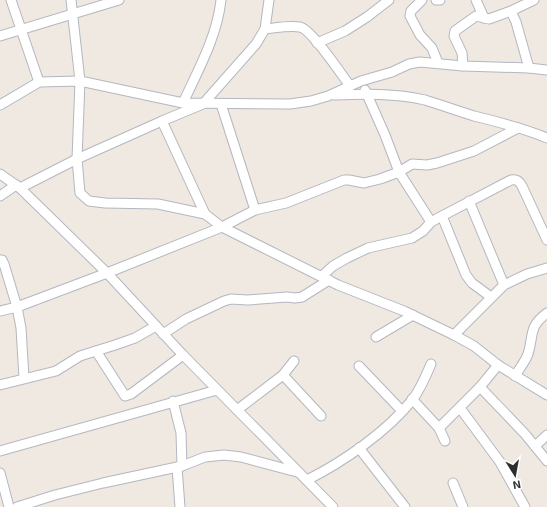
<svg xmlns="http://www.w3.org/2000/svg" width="547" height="507" font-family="'Exo 2',sans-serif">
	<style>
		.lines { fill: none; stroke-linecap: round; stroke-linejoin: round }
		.minor-casing { stroke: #b4b7c1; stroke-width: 11 }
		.minor { stroke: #fff; stroke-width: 9 }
	</style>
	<rect width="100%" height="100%" fill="#efe9e1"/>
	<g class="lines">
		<defs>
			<g id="minor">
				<path d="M11 0 39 82"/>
				<path d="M71 0 80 81 77 159 80 193 89 201 105 203 158 204 205 214"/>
				<path d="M422 0 411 11 410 16 420 35 432 48 438 63"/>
				<path d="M436 0H440"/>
				<path d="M476 0 484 18"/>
				<path d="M265 29C276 28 289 25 300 27 311 29 342 75 350 86"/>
				<path d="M0 36 119 0"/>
				<path d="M317 43 345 31 367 17 389 0"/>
				<path d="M463 66 462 53 454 36 455 31 476 16 489 19 511 11"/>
				<path d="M529 68 516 22 511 11 534 0"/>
				<path d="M365 90 385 135 399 172 431 222"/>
				<path d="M334 95C364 94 395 93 425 100 441 105 458 111 474 116 499 122 523 128 547 138"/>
				<path d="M183 103C198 70 217 37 221 0"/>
				<path d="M221 104 255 210"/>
				<path d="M0 105 39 82 80 81 183 103 290 104 311 101 328 96 361 81 392 72 409 64 420 62 463 66 529 68 547 70"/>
				<path d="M162 121 205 214 222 227 255 210 286 203 344 180H349L364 183 380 179 399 172 412 164 427 165 437 163 474 151 518 128"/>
				<path d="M0 174 20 188 107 273 183 355 333 507"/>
				<path d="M20 188 77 159 162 121 203 104 256 44 265 29 269 0"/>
				<path d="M0 196 16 185"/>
				<path d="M469 201 504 285"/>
				<path d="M442 216 466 275 472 283 491 297"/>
				<path d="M0 260H2L4 264 17 307 21 328 24 378"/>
				<path d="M322 276 333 266 347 258 368 248 412 238 423 231 431 222 442 216 511 180C517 179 519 181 522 186L547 240"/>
				<path d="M0 311 17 307 107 273 222 227 338 285 404 311 454 335 474 346 498 365 547 395"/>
				<path d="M163 334 186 319 224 301 231 299 248 300 287 297 295 298 302 297 329 280"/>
				<path d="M454 335 504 285 527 274 547 268"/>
				<path d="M376 337 413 315"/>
				<path d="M96 351 125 396 131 394 183 355"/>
				<path d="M359 366 402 411"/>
				<path d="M283 375 321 416"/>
				<path d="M515 376C519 369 525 362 528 354 534 335 528 327 547 313"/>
				<path d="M0 385 56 371 80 356 115 345 135 338 156 326"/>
				<path d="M480 387 525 434 547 461"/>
				<path d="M412 399 439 428 445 441"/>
				<path d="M173 401 181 433 182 466"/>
				<path d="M460 408 500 462 525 507"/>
				<path d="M237 410 283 375 294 361"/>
				<path d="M439 428 480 387 498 365"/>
				<path d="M535 446 547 435"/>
				<path d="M359 448 405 507"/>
				<path d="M0 451 217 390"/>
				<path d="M177 467 180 507"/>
				<path d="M0 473 9 507"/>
				<path d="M307 480C343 462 388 431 413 399 421 388 426 376 431 364"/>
				<path d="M453 483 463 507"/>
				<path d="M17 507 55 495 103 483 182 466 205 457 224 455 241 457 297 472"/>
			</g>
		</defs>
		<!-- minor casing -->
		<use href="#minor" class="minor-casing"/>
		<!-- minor -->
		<use href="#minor" class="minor"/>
	</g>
	<!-- north arrow -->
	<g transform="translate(515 475) rotate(169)" stroke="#ffffff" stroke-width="3" paint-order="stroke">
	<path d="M0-3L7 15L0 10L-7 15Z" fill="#2e2e2e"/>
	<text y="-6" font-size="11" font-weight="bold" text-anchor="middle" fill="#2e2e2e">N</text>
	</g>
</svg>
